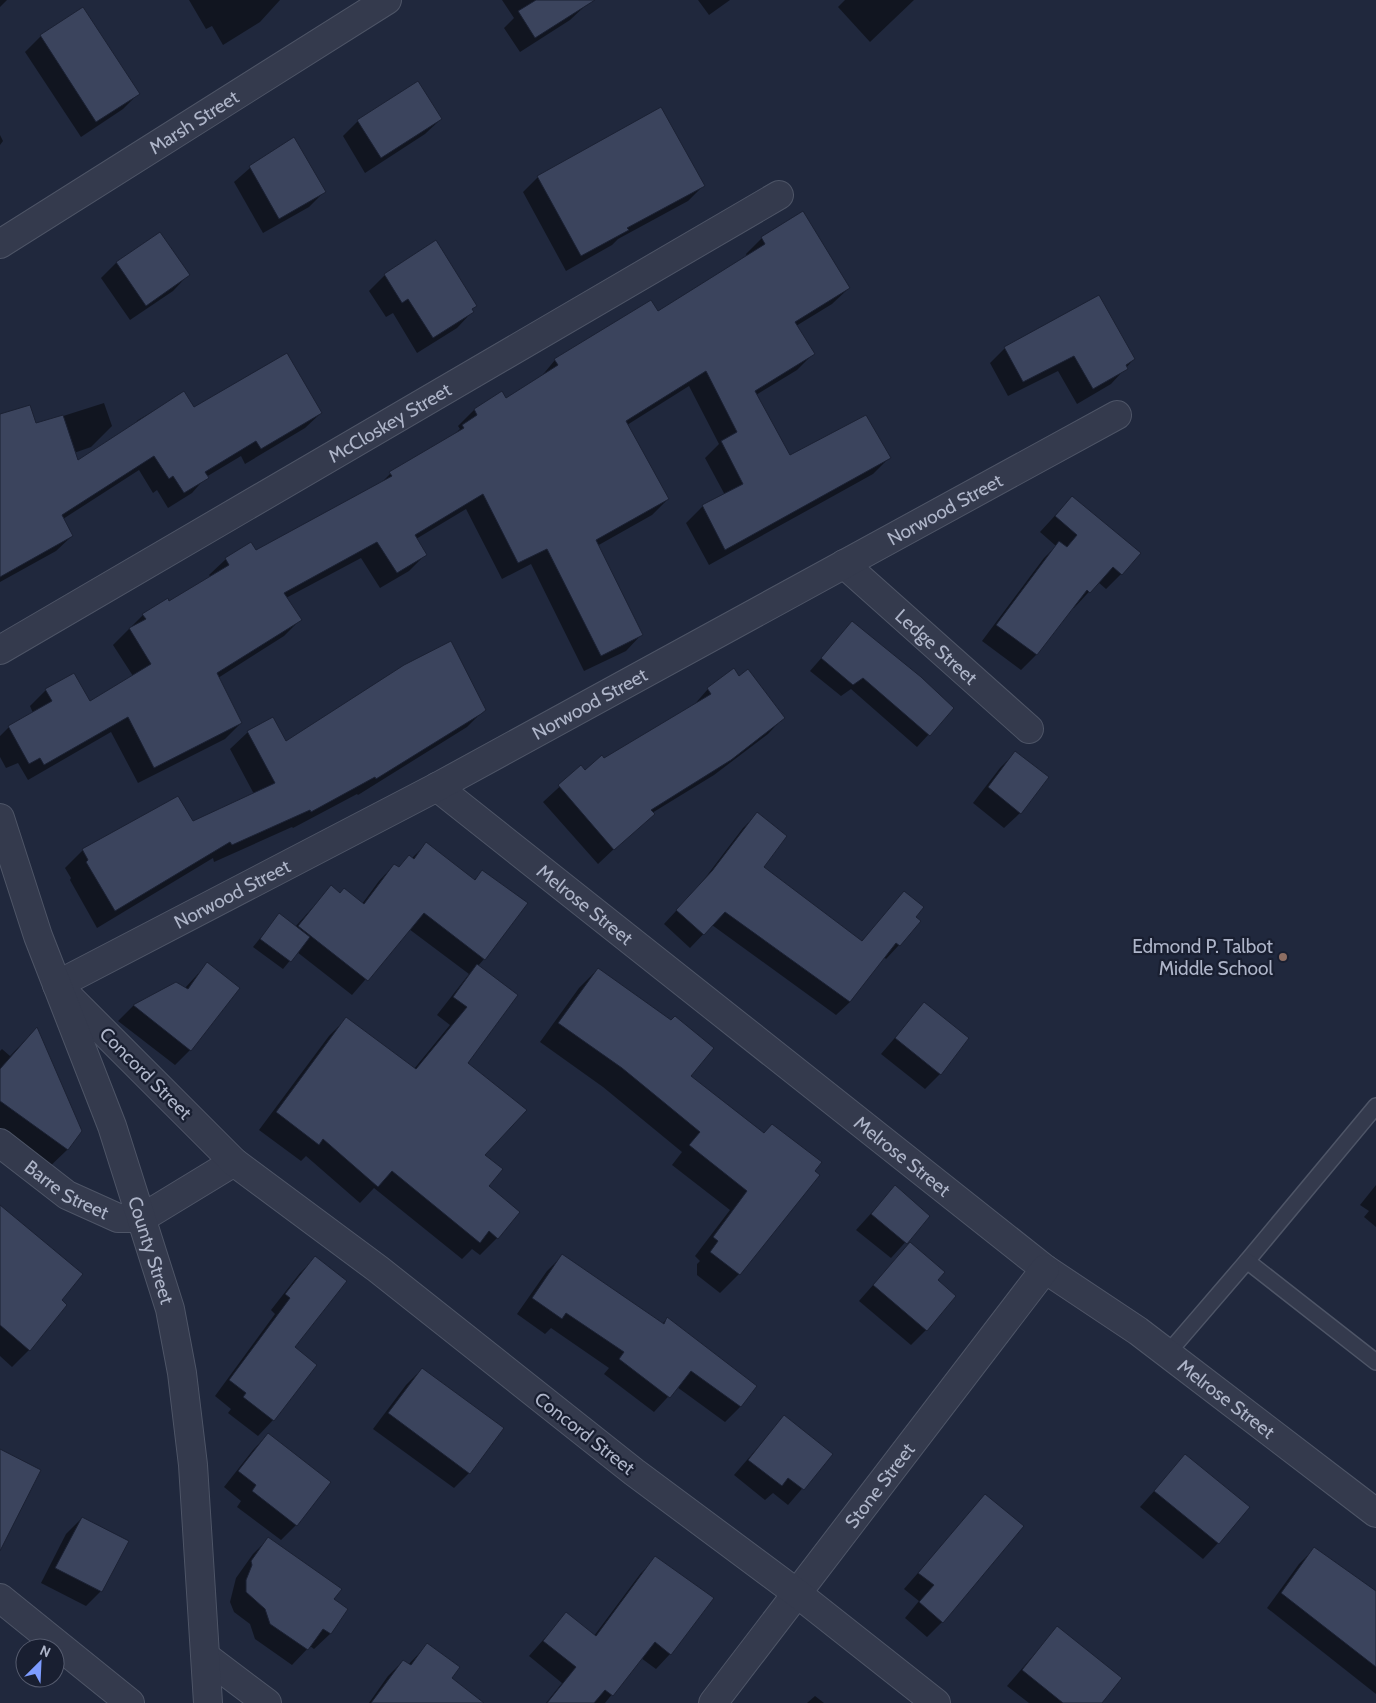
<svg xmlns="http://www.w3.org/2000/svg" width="1376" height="1703" font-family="Cabin,sans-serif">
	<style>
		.shadow { fill: #0007 }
		.building { fill: #3b445d; stroke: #1b2133 }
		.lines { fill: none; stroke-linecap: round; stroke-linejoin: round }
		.service-casing { stroke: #4e5567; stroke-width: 18 }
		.minor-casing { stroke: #4e5567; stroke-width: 30 }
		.tertiary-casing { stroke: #4e5567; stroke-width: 30 }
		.service { stroke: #343a4d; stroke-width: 15 }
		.minor { stroke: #343a4d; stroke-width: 28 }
		.tertiary { stroke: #343a4d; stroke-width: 28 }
		.education-dot { fill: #8d6e63; stroke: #191f31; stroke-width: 2 }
		.labels { text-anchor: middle; stroke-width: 4.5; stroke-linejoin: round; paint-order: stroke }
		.street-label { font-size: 19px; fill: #aeb5c9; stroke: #191f31 }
		.poi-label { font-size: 19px; fill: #aeb5c9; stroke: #191f31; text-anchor: end }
	</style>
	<rect width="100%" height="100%" fill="#20283d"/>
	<!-- shadow -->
	<g class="shadow">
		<path d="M0 0H7L0 7Z"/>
		<path d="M189 0H280L260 22 223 45 212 26 206 29Z"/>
		<path d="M502 0H583L586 5 570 20 520 52 504 28 514 18Z"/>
		<path d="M698 0H730L709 15Z"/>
		<path d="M845 0H914L870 42 838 7Z"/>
		<path d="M83 9 138 94 123 109 81 137 25 52 41 36Z"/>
		<path d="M441 119 425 134 365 173 343 136 358 121Z"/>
		<path d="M0 135 3 141 0 145Z"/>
		<path d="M293 138 324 192 309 207 263 233 234 182 259 160Z"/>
		<path d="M538 177 703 186 688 201 618 239 612 245 566 271 523 192Z"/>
		<path d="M160 234 188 275 173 291 130 320 101 278 116 263Z"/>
		<path d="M762 238 849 288 832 304 796 326 813 354 797 370 756 395 789 457 889 458 873 474 709 565 686 523 703 506 725 495 705 458 719 444 689 386 627 425 668 499 652 515 597 546 642 634 626 651 584 671 531 564 502 579 466 509 416 539 425 555 409 571 380 588 361 558 286 598 300 620 284 636 218 678 241 723 225 739 138 783 111 732 28 780 18 763 6 768 0 757V736L9 727 33 713 30 706 46 690 90 703 133 676 113 645 143 615 169 603 211 577 209 575 226 559 250 543 256 552 379 485 390 474 451 437 460 429 458 426 474 410 502 393 506 399 540 378 555 360 657 312 747 256 746 254Z"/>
		<path d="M436 242 472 312 457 328 417 353 393 313 386 317 369 291 385 275Z"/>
		<path d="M1005 348 1134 359 1111 384 1077 404 1058 371 1008 396 990 363Z"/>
		<path d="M184 393 193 409 321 413 305 428 245 464 241 456 206 477 192 493 168 508 157 490 153 493 139 470 63 519 72 536 56 551 0 582V516L131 427 138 420Z"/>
		<path d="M104 403 112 426 91 447 0 479V416L35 425Z"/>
		<path d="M1072 497 1121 574 1106 589 1098 582 1074 608 1073 606 1036 655 1021 670 982 641 1044 558 1056 546 1040 532Z"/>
		<path d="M852 623 953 708 917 747 851 689 841 696 810 671Z"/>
		<path d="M733 670 739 678 783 718 768 734 714 775 652 813 598 864 543 802 581 767 585 771 693 706 708 689Z"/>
		<path d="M485 709 467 727 358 795 357 794 293 828 292 827 214 862 213 858 97 928 70 880 71 878 65 868 83 850 178 797 192 822 254 794 230 749 248 732 285 743Z"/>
		<path d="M1015 753 1020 813 1004 828 973 803 1000 768Z"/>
		<path d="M757 814 763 867 861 942 904 893 915 917 899 945 886 959 884 957 850 1002 836 1015 712 925 690 948 664 924 699 886 743 828Z"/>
		<path d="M426 844 474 880 483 871 484 959 478 966 466 1063 497 1238 480 1255 472 1249 462 1259 374 1188 360 1203 306 1156 301 1161 259 1130 329 1036 346 1019 414 1069 450 1025 437 1015 469 974 409 929 352 995 297 952 283 969 253 947 279 915 295 927 331 887 339 895 362 904 379 881 394 865 398 868 409 857 411 859Z"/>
		<path d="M207 964 190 1050 175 1065 118 1021 133 1006 176 983 185 988Z"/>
		<path d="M598 969 690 1076 813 1171 739 1274 720 1293 697 1275V1264L700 1261 695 1256 730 1210 672 1165 682 1152 603 1087 540 1042 579 988Z"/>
		<path d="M924 1004 967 1038 940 1074 925 1089 881 1054Z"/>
		<path d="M36 1029 80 1131 67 1150 44 1172 0 1140V1051L2 1049 10 1056Z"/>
		<path d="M1376 1185V1227L1364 1217 1369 1211 1360 1205Z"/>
		<path d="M895 1187 929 1216 891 1258 856 1230Z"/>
		<path d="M0 1208 60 1300 29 1350 12 1367 0 1356Z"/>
		<path d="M910 1243 926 1330 911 1345 859 1301Z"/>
		<path d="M562 1256 662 1324 667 1319 755 1386 740 1407 725 1422 677 1387 654 1412 604 1374 609 1368 551 1328 545 1334 517 1314 547 1271Z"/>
		<path d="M315 1258 273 1420 258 1436 228 1413 231 1409 215 1396 275 1314 271 1310 300 1273Z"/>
		<path d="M422 1369 469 1473 454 1488 373 1429 406 1385Z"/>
		<path d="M784 1417 831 1455 788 1505 773 1493 765 1500 734 1475Z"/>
		<path d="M268 1434 296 1525 281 1540 237 1507 241 1501 224 1487 253 1450Z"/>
		<path d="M1185 1456 1218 1543 1203 1559 1140 1507Z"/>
		<path d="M985 1496 942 1622 927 1637 905 1618 919 1601 904 1589Z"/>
		<path d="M82 1518 101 1591 86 1606 41 1583 66 1534Z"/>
		<path d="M268 1539 333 1599 346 1609 330 1634 314 1649 310 1646 292 1665 255 1639 250 1624 234 1612 230 1602 236 1578 253 1554Z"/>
		<path d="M1314 1549 1376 1624V1694L1267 1608 1299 1564Z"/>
		<path d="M656 1558 670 1654 656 1669 641 1658 605 1703H546L562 1683 529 1656 566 1614 594 1636 641 1573Z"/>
		<path d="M1057 1628 1100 1703H1029L1007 1686Z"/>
		<path d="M427 1645 450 1678 482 1703H369L388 1676 403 1661 408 1665Z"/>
		<path d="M815 1696 824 1703H807Z"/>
	</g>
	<!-- building -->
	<g class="building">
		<path d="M536 0H595L535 38 518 11Z"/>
		<path d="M83 7 140 94 96 122 40 35Z"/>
		<path d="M418 81 442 119 381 158 357 120Z"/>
		<path d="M661 107 705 186 627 228 629 230 581 256 537 176Z"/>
		<path d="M294 137 326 192 279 219 249 166Z"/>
		<path d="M803 211 850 288 795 322 815 354 755 391 790 455 866 415 891 458 725 550 702 505 743 484 721 441 737 432 706 371 626 421 669 499 596 540 643 635 601 656 547 549 518 563 483 494 415 535 427 555 397 573 377 542 284 593 302 620 217 673 242 723 154 768 128 717 44 765 40 758 29 764 8 726 52 701 45 689 74 673 90 701 151 664 129 628 146 619 142 614 168 598 169 601 229 565 225 558 251 542 256 550 392 476 389 472 464 428 462 425 477 415 474 409 502 391 506 398 558 365 554 359 651 300 658 311 765 244 761 237Z"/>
		<path d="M160 232 190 275 146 306 116 262Z"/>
		<path d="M436 240 477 306 472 309 474 312 433 338 408 299 402 303 384 274Z"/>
		<path d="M1099 295 1135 359 1126 365 1128 369 1093 389 1074 356 1023 382 1004 347Z"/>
		<path d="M287 353 322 413 261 449 256 441 205 472 209 478 184 493 173 476 169 479 154 456 62 515 73 536 0 577V414L30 405 36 423 63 415 78 460 184 391 194 407Z"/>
		<path d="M1072 496 1141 553 1122 575 1113 567 1090 593 1087 590 1037 655 996 625 1059 541 1067 547 1077 535 1055 516Z"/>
		<path d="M852 621 921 677 954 708 930 736 863 678 853 685 821 658Z"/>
		<path d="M451 641 486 710 481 714 376 779 375 777 311 812 310 810 232 845 230 842 115 911 86 862 88 860 82 849 178 796 193 821 275 783 247 731 273 717 286 741 404 665Z"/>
		<path d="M734 668 739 676 748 669 785 718 731 760 651 810 655 814 614 850 558 785 581 765 585 770 602 755 604 758 711 694 707 688Z"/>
		<path d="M1015 751 1049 777 1021 814 988 787Z"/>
		<path d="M757 812 787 836 764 867 862 941 904 891 924 907 916 917 921 921 900 946 896 943 850 1002 725 912 704 935 676 910 712 871Z"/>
		<path d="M426 842 475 880 482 870 528 903 485 960 424 913 368 981 298 926 331 885 340 893 344 888 364 904 394 864 399 867 409 855 414 859Z"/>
		<path d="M279 913 310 937 291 962 260 939Z"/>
		<path d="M207 962 240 988 191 1051 133 1005 176 982 188 989Z"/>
		<path d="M477 964 518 995 468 1063 527 1110 485 1155 503 1169 489 1186 520 1212 498 1239 489 1231 480 1243 392 1171 378 1187 323 1139 319 1145 276 1112 346 1017 416 1069 467 1007 453 997Z"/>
		<path d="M598 968 671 1020 675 1016 714 1048 691 1076 764 1133 772 1124 822 1162 815 1171 820 1175 740 1275 710 1252 718 1241 713 1237 747 1191 689 1145 700 1132 622 1068 558 1023Z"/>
		<path d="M924 1002 969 1038 941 1075 895 1038Z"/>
		<path d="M37 1027 82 1131 68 1150 0 1101V1069Z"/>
		<path d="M895 1185 930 1216 907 1244 871 1214Z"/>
		<path d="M0 1205 83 1274 62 1300 67 1305 30 1351 0 1325Z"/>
		<path d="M910 1242 945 1272 938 1280 956 1296 927 1331 873 1285Z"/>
		<path d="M562 1254 664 1324 667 1317 757 1386 741 1407 691 1371 670 1398 619 1359 624 1352 566 1313 562 1319 532 1298Z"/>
		<path d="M315 1256 347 1281 295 1347 317 1365 274 1421 243 1397 246 1393 229 1380 290 1298 285 1294Z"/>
		<path d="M422 1368 504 1428 470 1474 388 1413Z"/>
		<path d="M784 1415 833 1454 804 1490 788 1478 782 1486 748 1460Z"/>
		<path d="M268 1433 331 1482 297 1526 252 1491 256 1485 238 1471Z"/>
		<path d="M0 1449 41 1470 0 1551Z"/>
		<path d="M1185 1454 1250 1507 1219 1544 1154 1491Z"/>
		<path d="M985 1494 1024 1526 943 1623 919 1602 934 1585 918 1573Z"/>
		<path d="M82 1517 129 1541 102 1592 55 1568Z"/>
		<path d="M268 1537 342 1589 334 1599 348 1609 331 1634 323 1629 308 1650 270 1624 265 1609 246 1592V1580L252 1565 251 1561Z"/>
		<path d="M1314 1547 1376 1591V1667L1281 1593Z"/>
		<path d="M655 1556 714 1598 671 1655 655 1642 613 1696 605 1690 594 1703H547L576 1667 543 1641 566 1612 596 1636Z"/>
		<path d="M1057 1626 1122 1678 1102 1703H1063L1022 1670Z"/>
		<path d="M427 1643 460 1667 452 1678 484 1703H371L403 1660 411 1665Z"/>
	</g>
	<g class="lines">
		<defs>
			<g id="service">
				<path d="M1247 1261 1376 1106"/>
				<path d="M1167 1354 1247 1261 1376 1362"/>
			</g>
			<g id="minor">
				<path id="s1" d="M0 244 387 0"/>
				<path id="s2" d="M844 564 1029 729"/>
				<path id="s3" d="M0 650 779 195"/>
				<path id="s4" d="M437 787 1045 1269 1138 1331 1376 1513"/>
				<path id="s5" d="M0 1143 67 1195 118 1218H142L234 1162"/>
				<path d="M0 1598 130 1703"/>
				<path d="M206 1657 267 1703"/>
				<path id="s6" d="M713 1703 1045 1269"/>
				<path id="s7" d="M936 1703 798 1594 634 1472 378 1269 234 1162 57 985 437 787 1117 415"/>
			</g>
			<g id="tertiary">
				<path id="s8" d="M0 818 38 936 112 1126 170 1309 182 1373 193 1465 208 1703"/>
			</g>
		</defs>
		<!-- service casing -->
		<use href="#service" class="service-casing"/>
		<!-- minor casing -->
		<use href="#minor" class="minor-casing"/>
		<!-- tertiary casing -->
		<use href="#tertiary" class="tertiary-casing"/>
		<!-- service -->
		<use href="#service" class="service"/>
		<!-- minor -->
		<use href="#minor" class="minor"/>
		<!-- tertiary -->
		<use href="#tertiary" class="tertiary"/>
	</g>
	<!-- markers -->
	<circle class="education-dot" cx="1283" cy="957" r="5"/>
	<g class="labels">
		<!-- street labels -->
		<g class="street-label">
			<text dy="7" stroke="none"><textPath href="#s1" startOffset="229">Marsh Street</textPath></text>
			<text dy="7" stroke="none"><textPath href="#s3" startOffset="451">McCloskey Street</textPath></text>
			<text dy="7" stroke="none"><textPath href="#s7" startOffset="2144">Norwood Street</textPath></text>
			<text dy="7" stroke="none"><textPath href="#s2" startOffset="124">Ledge Street</textPath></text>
			<text dy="7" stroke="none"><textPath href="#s7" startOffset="1739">Norwood Street</textPath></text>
			<text dy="7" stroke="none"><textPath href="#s7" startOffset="1334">Norwood Street</textPath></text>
			<text dy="7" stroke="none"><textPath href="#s4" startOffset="189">Melrose Street</textPath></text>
			<text transform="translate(146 1073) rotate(45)" y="7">Concord Street</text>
			<text dy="7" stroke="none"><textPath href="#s4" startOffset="594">Melrose Street</textPath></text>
			<text dy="7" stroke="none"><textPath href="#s5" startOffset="82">Barre Street</textPath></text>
			<text dy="7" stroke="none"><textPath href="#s8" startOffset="458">County Street</textPath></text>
			<text dy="7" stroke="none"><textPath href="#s4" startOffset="999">Melrose Street</textPath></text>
			<text transform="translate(585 1433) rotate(38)" y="7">Concord Street</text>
			<text dy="7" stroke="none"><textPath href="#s6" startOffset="274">Stone Street</textPath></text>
		</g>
		<!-- poi labels -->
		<g class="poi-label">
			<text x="1273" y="953">Edmond P. Talbot<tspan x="1273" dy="22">Middle School</tspan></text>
		</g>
	</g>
	<!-- north arrow -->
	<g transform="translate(40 1663) rotate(24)"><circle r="24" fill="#191f31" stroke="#555b6e"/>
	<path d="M0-4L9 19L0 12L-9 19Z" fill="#7d9cff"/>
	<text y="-8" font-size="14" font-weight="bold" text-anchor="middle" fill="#aeb5c9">N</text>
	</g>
</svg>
